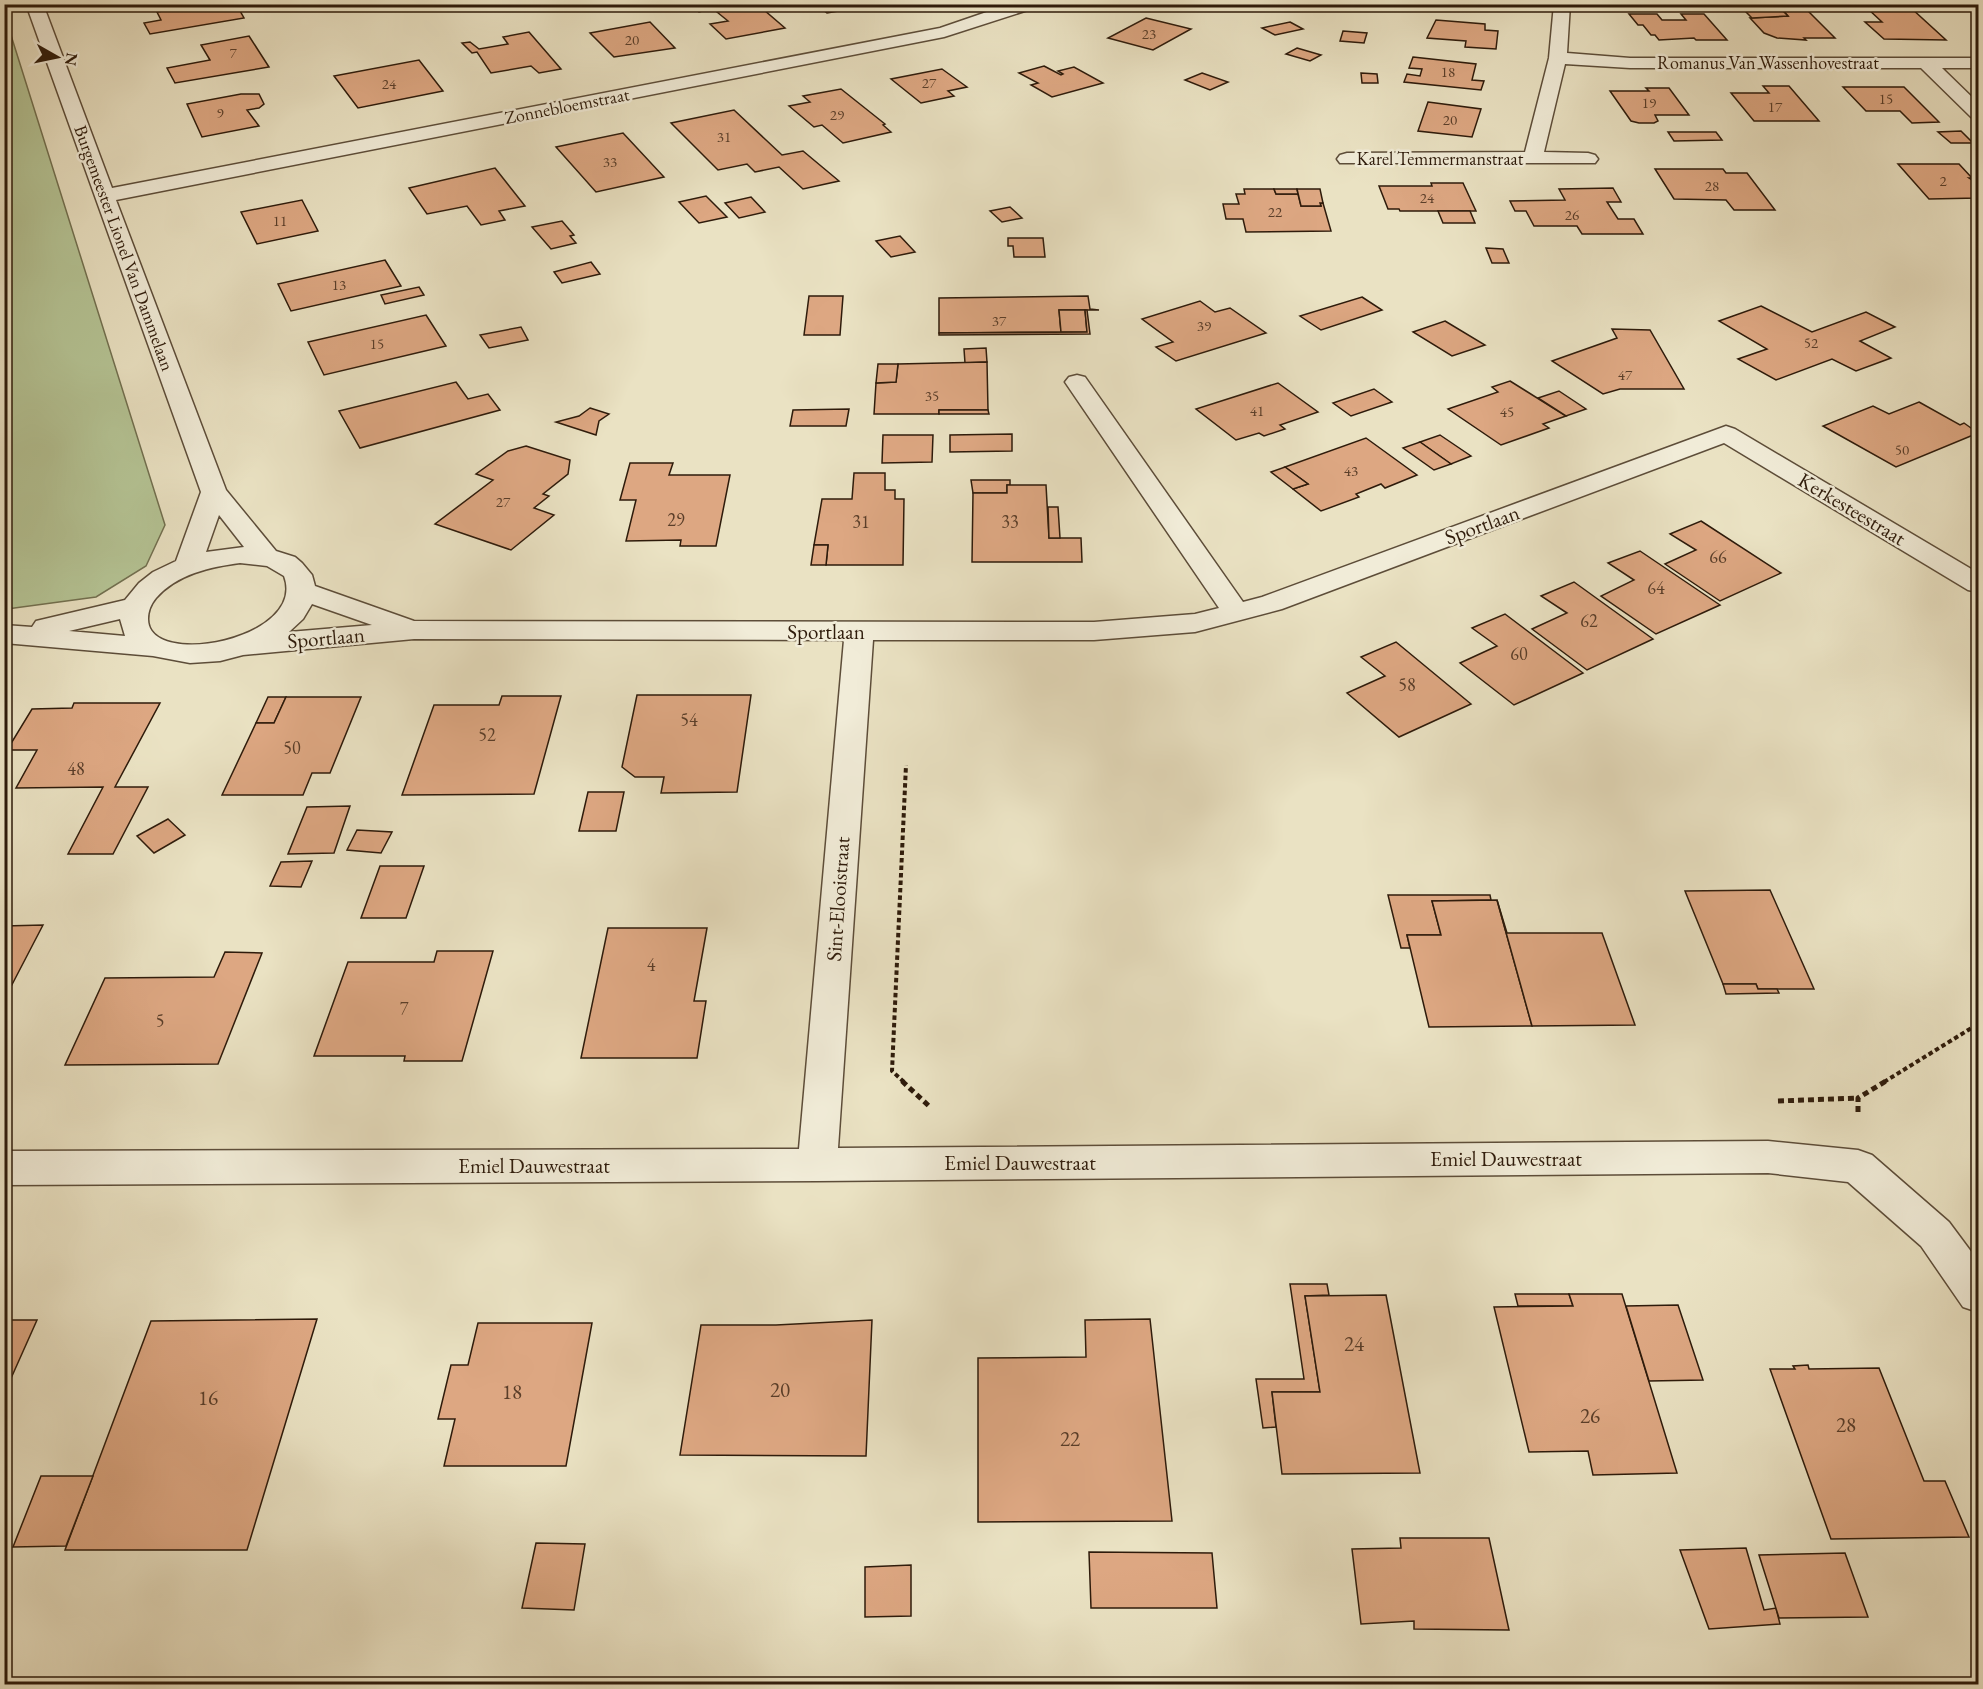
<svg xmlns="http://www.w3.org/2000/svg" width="1983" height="1689" font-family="'EB Garamond',serif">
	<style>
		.green { fill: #b5c495; stroke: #727050; stroke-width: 1.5 }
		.building { fill: #dda782; stroke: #2e1b0b; stroke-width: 1.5 }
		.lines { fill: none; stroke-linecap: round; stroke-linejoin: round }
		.minor-casing { stroke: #5d4d39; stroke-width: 3 }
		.path-far1 { stroke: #2e1b0b; stroke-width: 4; stroke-dasharray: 4.5 3; stroke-linecap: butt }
		.path { stroke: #2e1b0b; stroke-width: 5; stroke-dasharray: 6 4; stroke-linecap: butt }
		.minor { fill: #f1ecd8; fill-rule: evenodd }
		.labels { text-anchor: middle; stroke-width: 5; stroke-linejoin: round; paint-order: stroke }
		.far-number-label { font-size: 15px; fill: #5a3e29 }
		.far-street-label { font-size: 18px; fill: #2e1b0b; stroke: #f1ecd8 }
		.number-label { font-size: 18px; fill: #5a3e29 }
		.street-label { font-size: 21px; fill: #2e1b0b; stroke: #f1ecd8 }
		.near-number-label { font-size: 21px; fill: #5a3e29 }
	</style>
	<rect width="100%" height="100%" fill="#eae2c3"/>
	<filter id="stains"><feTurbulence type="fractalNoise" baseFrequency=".00333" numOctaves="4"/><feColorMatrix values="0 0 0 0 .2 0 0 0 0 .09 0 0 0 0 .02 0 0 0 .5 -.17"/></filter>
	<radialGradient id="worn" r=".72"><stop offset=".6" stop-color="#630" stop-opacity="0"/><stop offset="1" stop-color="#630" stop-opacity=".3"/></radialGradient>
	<!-- green -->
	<path class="green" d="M4 13 165 525 146 566 96 597 7 609H4Z"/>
	<!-- building -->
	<g class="building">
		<path d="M205 4H236L244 18 150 34 144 23 161 20 157 12Z"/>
		<path d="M690 4H731L699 12Z"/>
		<path d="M731 4H757L785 28 726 39 710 24 728 21 712 8Z"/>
		<path d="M815 4H906L874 10 868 6 827 13Z"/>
		<path d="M1183 4H1226L1221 10Z"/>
		<path d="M1432 4H1503L1504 10 1435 6Z"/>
		<path d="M1964 5H1978V18Z"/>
		<path d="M1867 8H1911L1946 40 1884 39 1865 22H1882Z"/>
		<path d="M1782 9H1806L1835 38H1804L1806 40 1777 38 1764 33 1750 18 1788 16Z"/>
		<path d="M1744 10H1782L1788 16 1752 18Z"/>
		<path d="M1629 14H1657L1662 20H1686L1681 14H1704L1727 40H1696L1694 38 1659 40 1655 35H1651L1643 25H1638Z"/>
		<path d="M1146 18 1191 29 1153 50 1108 38Z"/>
		<path d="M1436 20 1485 24V30L1498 31 1496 49 1465 47 1466 41 1427 38Z"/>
		<path d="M650 22 675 48 614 57 590 33Z"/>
		<path d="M1290 22 1303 29 1275 35 1262 28Z"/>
		<path d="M1343 31 1367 33 1364 43 1340 41Z"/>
		<path d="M529 32 561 69 539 73 531 66 491 73 477 52 472 53 462 43 470 42 479 49 508 44 503 37Z"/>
		<path d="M249 36 269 67 175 83 167 68 210 60 201 45Z"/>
		<path d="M1297 48 1321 55 1310 61 1286 54Z"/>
		<path d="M1413 57 1476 64 1472 80 1484 81 1481 90 1404 82 1407 74 1420 76 1422 69 1409 68Z"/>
		<path d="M419 60 443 91 358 108 334 76Z"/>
		<path d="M1044 66 1061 75 1063 74 1058 71 1074 67 1103 83 1052 97 1031 85 1038 83 1019 73Z"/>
		<path d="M942 69 967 87 948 91 954 96 921 103 891 79Z"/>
		<path d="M1202 73 1228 82 1210 90 1185 80Z"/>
		<path d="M1361 73 1377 74 1378 83H1362Z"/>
		<path d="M1763 86H1789L1819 121H1754L1731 93H1769Z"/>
		<path d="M1843 87H1904L1939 122 1912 123 1900 111H1866Z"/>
		<path d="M1646 88H1669L1689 115H1655L1658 121 1654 123H1639L1631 121 1610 91H1649Z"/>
		<path d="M841 89 885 124 883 125 891 132 843 143 822 125 814 127 789 106 810 102 803 96Z"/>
		<path d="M241 94H259L264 104 259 108 247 110 259 126 202 137 187 104Z"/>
		<path d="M1428 102 1481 109 1472 137 1418 131Z"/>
		<path d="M734 110 782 155 803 151 839 181 803 189 779 167 755 172 747 164 718 170 671 123Z"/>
		<path d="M1961 131 1973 143H1951L1938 132Z"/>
		<path d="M1668 132H1716L1722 140 1674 141Z"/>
		<path d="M623 133 664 177 596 192 556 147Z"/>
		<path d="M1898 164H1959L1972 178H1969L1978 184V198L1929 199Z"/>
		<path d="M495 168 525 206 499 211 505 220 481 225 467 206 427 214 409 188Z"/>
		<path d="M1655 169H1723L1726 173H1747L1775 210H1734L1726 200 1674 199Z"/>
		<path d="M1431 183H1463L1476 211H1400L1399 209H1388L1379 186H1432Z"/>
		<path d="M1613 188 1621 202H1607L1618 219H1634L1643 234H1582L1577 226H1534L1526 211H1515L1510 201 1565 200 1559 189Z"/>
		<path d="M1244 189H1274L1276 194H1298L1301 206H1321L1320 203H1323L1331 231 1246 232 1243 219H1226L1223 204H1239L1236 194H1245Z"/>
		<path d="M1274 189H1297L1298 194H1276Z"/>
		<path d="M1297 189H1320L1323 203H1320L1321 206H1301Z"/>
		<path d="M706 196 727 217 699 223 679 202Z"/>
		<path d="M751 197 765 212 739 218 725 203Z"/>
		<path d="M302 200 318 231 257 244 241 212Z"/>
		<path d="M1010 207 1022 218 1002 222 990 211Z"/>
		<path d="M1438 211H1470L1475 223H1443Z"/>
		<path d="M562 221 574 235 570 236 576 243 551 249 532 227Z"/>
		<path d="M900 236 915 252 891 257 876 241Z"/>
		<path d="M1008 238H1043L1045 257H1014L1013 246H1008Z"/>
		<path d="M1486 248 1503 249 1509 263H1492Z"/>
		<path d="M385 260 401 286 291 311 278 284Z"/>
		<path d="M591 262 600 274 562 283 554 272Z"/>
		<path d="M419 287 424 295 385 304 381 295Z"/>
		<path d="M809 296H843L840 335H804Z"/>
		<path d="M1088 296 1090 309 1099 310H1059L1061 332 939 333V298Z"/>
		<path d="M1362 297 1382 310 1321 330 1300 316Z"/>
		<path d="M1200 301 1215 312 1230 308 1266 333 1176 361 1156 347 1173 342 1142 319Z"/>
		<path d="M1761 306 1812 332 1866 312 1895 327 1860 341 1891 358 1856 371 1832 359 1776 380 1738 359 1767 349 1719 321Z"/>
		<path d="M1059 310H1085L1087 332H1061Z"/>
		<path d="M1085 310H1087L1090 334 939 335V333L1087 332Z"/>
		<path d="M426 315 446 346 324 375 308 342Z"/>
		<path d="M1445 321 1485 345 1452 356 1413 332Z"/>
		<path d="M521 327 528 340 489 348 480 335Z"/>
		<path d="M1612 329 1650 330 1684 389H1620L1603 394 1552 361 1617 338Z"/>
		<path d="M986 348 987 362 965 363 964 349Z"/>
		<path d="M987 362 988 410H939V414H874L876 383 896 382 898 364Z"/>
		<path d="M878 364H898L896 382 876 383Z"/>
		<path d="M1510 381 1566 416 1543 424 1549 428 1501 445 1448 409 1498 392 1492 387Z"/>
		<path d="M456 382 468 399 488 394 500 410 360 448 339 411Z"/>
		<path d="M1278 383 1318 412 1280 425 1285 429 1264 436 1259 433 1236 440 1196 409Z"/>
		<path d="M1374 389 1392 402 1351 416 1333 403Z"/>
		<path d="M1559 391 1586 409 1566 416 1538 398Z"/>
		<path d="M1919 402 1960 425 1964 423 1978 433 1896 467 1823 426 1873 406 1889 414Z"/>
		<path d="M590 408 609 414 599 421 596 435 556 422 579 416Z"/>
		<path d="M849 409 846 426H790L793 410Z"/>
		<path d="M939 410H988L989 414H939Z"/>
		<path d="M1012 434V451L950 452V435Z"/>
		<path d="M883 435H933L932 462 882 463Z"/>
		<path d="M1440 435 1471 456 1451 464 1420 442Z"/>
		<path d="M1366 438 1417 475 1385 488 1381 484 1356 494 1359 497 1321 511 1293 489 1308 484 1285 467Z"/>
		<path d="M1420 442 1451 464 1434 470 1403 448Z"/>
		<path d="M526 446 570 460 568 474 543 494 549 496 534 508 554 515 511 550 435 524 493 480 476 474 508 451Z"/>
		<path d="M630 463H673L669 475H730L716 546H680L681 540 626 541 636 500H620Z"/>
		<path d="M1285 467 1308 484 1293 489 1271 472Z"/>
		<path d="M854 473H885V490H895V499H904L903 565H826L828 545H814L822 499H852Z"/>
		<path d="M971 480H1010V485H1007V493H973Z"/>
		<path d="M1007 485H1046L1049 538H1081L1082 562H972L973 493H1007Z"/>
		<path d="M1048 507H1058L1060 538H1049Z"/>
		<path d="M1701 521 1781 573 1720 601 1665 564 1696 550 1670 534Z"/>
		<path d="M814 545H828L826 565H811Z"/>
		<path d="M1640 551 1720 605 1656 634 1601 596 1634 580 1608 563Z"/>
		<path d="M1574 582 1653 639 1587 670 1532 629 1567 613 1541 596Z"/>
		<path d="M1505 614 1583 673 1514 705 1460 663 1497 646 1472 628Z"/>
		<path d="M1396 642 1471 704 1399 737 1347 693 1385 676 1361 657Z"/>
		<path d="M637 695H751L737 792 661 793 664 777H635L622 767Z"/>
		<path d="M502 696H561L534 794 402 795 434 705H499Z"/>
		<path d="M268 697H286L274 723H256Z"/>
		<path d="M286 697H361L330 773H312L303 795H222L256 723H274Z"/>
		<path d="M74 703H160L115 787H148L113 854H68L103 787 16 788 37 750H7L32 709 72 708Z"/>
		<path d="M588 792H624L616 831H579Z"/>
		<path d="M350 806 334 853 288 854 307 807Z"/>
		<path d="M168 819 185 835 154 853 137 836Z"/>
		<path d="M357 830 392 832 381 853 347 850Z"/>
		<path d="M312 861 301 887 270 886 281 862Z"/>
		<path d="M380 866H424L406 918H361Z"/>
		<path d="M1770 890 1814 989H1758L1756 984H1723L1685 891Z"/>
		<path d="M1388 895H1490L1491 900 1432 901 1441 935H1407L1410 948H1401Z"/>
		<path d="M1497 900 1532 1026 1429 1027 1407 935H1441L1432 901Z"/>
		<path d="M1497 900 1507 933H1602L1635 1025 1532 1026Z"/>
		<path d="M43 925 4 1000V926Z"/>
		<path d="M608 928H707L694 1001H706L697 1058H581Z"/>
		<path d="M437 951H493L462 1061H404L405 1056H314L348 962H434Z"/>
		<path d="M225 952 262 953 218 1064 65 1065 105 978 214 977Z"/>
		<path d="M1723 984H1756L1758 989H1777L1779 993 1726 994Z"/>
		<path d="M1290 1284H1327L1329 1295 1305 1296 1320 1392H1272L1276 1427 1263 1428 1256 1379H1304Z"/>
		<path d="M1515 1294H1569L1573 1306H1518Z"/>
		<path d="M1569 1294H1622L1677 1473 1593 1475 1588 1451 1529 1452 1494 1307 1573 1306Z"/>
		<path d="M1386 1295 1420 1473 1282 1474 1272 1392H1320L1305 1296Z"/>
		<path d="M1678 1305 1703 1380 1649 1381 1626 1306Z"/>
		<path d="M317 1319 247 1550H65L151 1321Z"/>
		<path d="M1150 1319 1172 1521 978 1522V1358L1086 1357 1085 1320Z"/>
		<path d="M6 1320H37L4 1394V1323Z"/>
		<path d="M872 1320 866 1456 680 1455 701 1325H776Z"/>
		<path d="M478 1323H592L566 1466H444L455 1419H438L451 1365H468Z"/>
		<path d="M1808 1365 1809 1369 1879 1368 1924 1481H1945L1969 1537 1831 1539 1770 1369H1795L1793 1366Z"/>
		<path d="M41 1476H93L66 1546 13 1547Z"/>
		<path d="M1400 1538H1489L1509 1630 1414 1629V1621L1361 1624 1352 1549 1401 1548Z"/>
		<path d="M536 1543 585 1544 574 1610 522 1608Z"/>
		<path d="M1746 1548 1764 1610 1776 1608 1780 1624 1709 1629 1680 1550Z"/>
		<path d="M1089 1552 1212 1553 1217 1608H1091Z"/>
		<path d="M1845 1553 1868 1617 1779 1618 1759 1555Z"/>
		<path d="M911 1565V1616L865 1617V1567Z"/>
		<path d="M1679 1680 1681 1684H1605L1604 1683Z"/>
	</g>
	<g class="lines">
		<defs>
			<g id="minor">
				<path d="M26 4H43L112 188 940 28 1010 4H1036L1034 8 944 37 116 200 226 490 276 551 295 557 302 563 312 575 315 586 414 621 1094 622 1195 614 1219 608 1065 382 1069 377 1077 375 1085 377 1243 602 1262 597 1726 426 1735 429 1978 573V592L1968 590 1724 443 1282 609 1195 632 1094 640H873L838 1148 1768 1141 1858 1150 1872 1155 1949 1222 1978 1261V1312L1963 1307 1921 1246 1848 1182 1768 1173 817 1181 4 1185V1151L799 1149 844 640 414 639 243 655 220 661 190 663 153 656 4 643V625L32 627 36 621 125 600 139 583 153 572 176 561 201 492ZM219 515 244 547 206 552ZM240 563 267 566 284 576C308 639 148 670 148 619 148 611 151 604 156 598 177 574 210 567 240 563ZM312 604 372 625 289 632 303 619ZM120 619 125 636 69 631Z"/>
				<path d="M1554 4H1570L1567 53 1630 58H1978V68H1942L1978 103V119L1971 117 1921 68H1630L1565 64 1544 152 1588 153 1595 155 1598 159 1595 163H1340L1337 159 1340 155 1347 153 1525 152 1549 58Z"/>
			</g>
		</defs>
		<!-- minor casing -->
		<use href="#minor" class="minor-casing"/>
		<!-- path-far1 -->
		<g class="path-far1">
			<path d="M904 1082 892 1071 906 765"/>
			<path d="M1884 1082 1978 1024"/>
		</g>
		<!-- path -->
		<g class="path">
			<path d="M902 1081 930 1107"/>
			<path d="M1778 1101 1858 1098"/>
			<path d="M1858 1112V1098L1886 1081"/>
		</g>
		<!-- minor -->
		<use href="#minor" class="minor"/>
	</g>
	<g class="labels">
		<!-- far-number labels -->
		<g class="far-number-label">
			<text x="1149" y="39">23</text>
			<text x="632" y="45">20</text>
			<text x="233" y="58">7</text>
			<text x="1448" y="77">18</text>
			<text x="929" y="88">27</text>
			<text x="389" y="89">24</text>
			<text x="1886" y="104">15</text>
			<text x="1649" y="108">19</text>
			<text x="1775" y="112">17</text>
			<text x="220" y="118">9</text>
			<text x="837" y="120">29</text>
			<text x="1450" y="125">20</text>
			<text x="724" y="142">31</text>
			<text x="610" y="167">33</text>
			<text x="1943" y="186">2</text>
			<text x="1712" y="191">28</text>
			<text x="1427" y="203">24</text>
			<text x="1275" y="217">22</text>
			<text x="1572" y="220">26</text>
			<text x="280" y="226">11</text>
			<text x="339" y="290">13</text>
			<text x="999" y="326">37</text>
			<text x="1204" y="331">39</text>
			<text x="1811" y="348">52</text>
			<text x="377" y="349">15</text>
			<text x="1625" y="380">47</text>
			<text x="932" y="401">35</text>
			<text x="1257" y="416">41</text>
			<text x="1507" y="417">45</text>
			<text x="1902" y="455">50</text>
			<text x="1351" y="476">43</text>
			<text x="503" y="507">27</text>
		</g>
		<!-- far-street labels -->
		<g class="far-street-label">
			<text x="1768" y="69">Romanus Van Wassenhovestraat</text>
			<text transform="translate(567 106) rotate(-11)" y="6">Zonnebloemstraat</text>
			<text x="1440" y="165">Karel Temmermanstraat</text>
			<text transform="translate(124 248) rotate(70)" y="6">Burgemeester Lionel Van Dammelaan</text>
		</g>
		<!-- number labels -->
		<g class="number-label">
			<text x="676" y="526">29</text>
			<text x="861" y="528">31</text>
			<text x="1010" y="528">33</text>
			<text x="1718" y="563">66</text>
			<text x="1656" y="594">64</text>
			<text x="1589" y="627">62</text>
			<text x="1519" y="660">60</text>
			<text x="1407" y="691">58</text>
			<text x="689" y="726">54</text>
			<text x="487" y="741">52</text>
			<text x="292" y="754">50</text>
			<text x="76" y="775">48</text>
			<text x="651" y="971">4</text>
			<text x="404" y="1015">7</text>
			<text x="160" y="1027">5</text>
		</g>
		<!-- street labels -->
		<g class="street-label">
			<text transform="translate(1852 509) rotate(31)" y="7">Kerkesteestraat</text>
			<text transform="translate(1482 525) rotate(-20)" y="7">Sportlaan</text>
			<text x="826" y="639">Sportlaan</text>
			<text transform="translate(326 638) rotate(-5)" y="7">Sportlaan</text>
			<text transform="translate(838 899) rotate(-86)" y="7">Sint-Elooistraat</text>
			<text x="1506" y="1166">Emiel Dauwestraat</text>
			<text x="1020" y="1170">Emiel Dauwestraat</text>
			<text x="534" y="1173">Emiel Dauwestraat</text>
		</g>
		<!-- near-number labels -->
		<g class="near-number-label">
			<text x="1354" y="1351">24</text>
			<text x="780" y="1397">20</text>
			<text x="512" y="1399">18</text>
			<text x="208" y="1405">16</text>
			<text x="1590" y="1423">26</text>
			<text x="1846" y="1432">28</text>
			<text x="1070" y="1446">22</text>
		</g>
	</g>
	<!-- margin -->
	<rect width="1983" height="1689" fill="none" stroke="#eae2c3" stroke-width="24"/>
	<rect x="6" y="6" width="1971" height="1677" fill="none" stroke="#2e1b0b" stroke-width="3"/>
	<rect x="12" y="12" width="1959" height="1665" fill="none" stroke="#2e1b0b" stroke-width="1.5"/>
	<!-- north arrow -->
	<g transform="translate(57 57) rotate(99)" stroke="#f1ecd8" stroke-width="4.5" paint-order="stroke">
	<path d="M0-4.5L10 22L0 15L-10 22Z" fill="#2e1b0b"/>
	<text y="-9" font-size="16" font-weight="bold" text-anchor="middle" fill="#2e1b0b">N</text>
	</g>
	<rect width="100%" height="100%" filter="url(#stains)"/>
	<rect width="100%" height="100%" fill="url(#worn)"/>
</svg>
